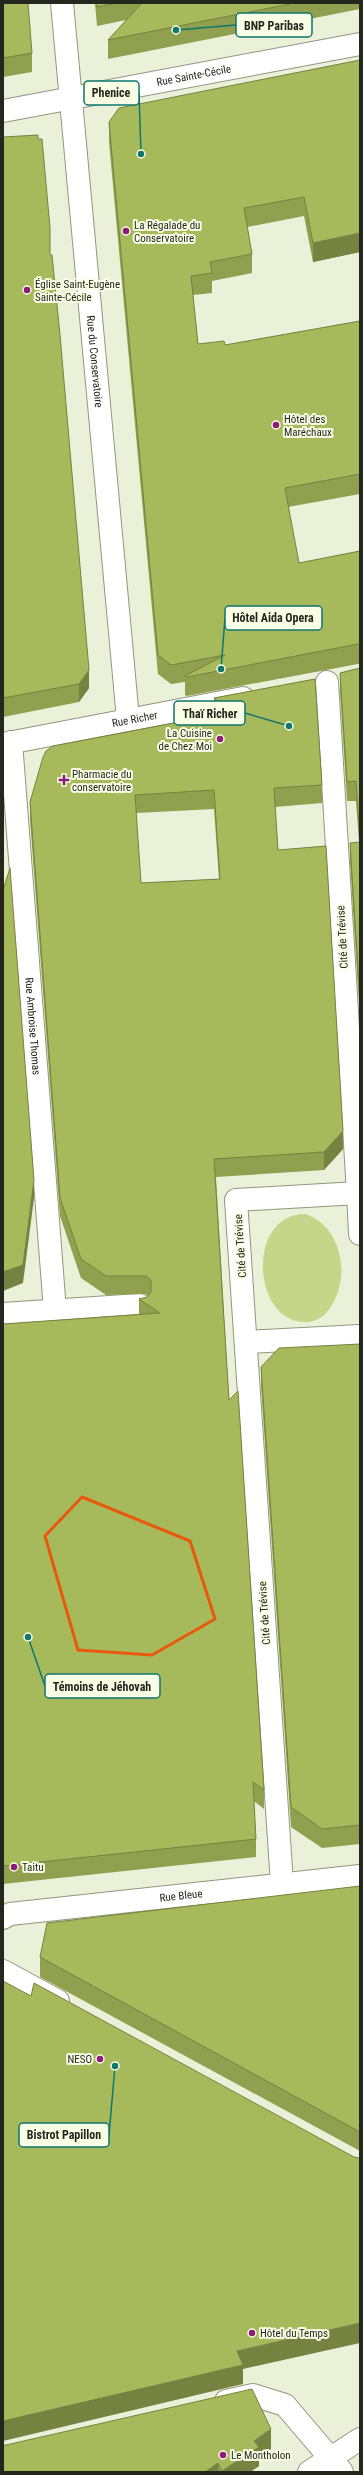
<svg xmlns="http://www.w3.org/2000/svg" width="363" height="2475" font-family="'Roboto Condensed',sans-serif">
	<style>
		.green { fill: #c5d688 }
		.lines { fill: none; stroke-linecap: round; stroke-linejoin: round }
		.street-casing { stroke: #91977f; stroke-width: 24 }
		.secondary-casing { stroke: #91977f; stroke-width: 24 }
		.street { stroke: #fff; stroke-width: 22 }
		.secondary { stroke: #fff; stroke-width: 22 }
		.wall { fill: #90a04e; fill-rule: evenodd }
		.shaded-wall { fill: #758240 }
		.building { fill: #a7ba5b; stroke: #758240; fill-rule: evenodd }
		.marked { fill: none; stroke: #e8590c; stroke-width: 3; stroke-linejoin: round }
		.poi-dot { fill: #8e1a7a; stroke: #f8ffe5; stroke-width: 1.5 }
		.labels { text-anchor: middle; stroke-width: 4; stroke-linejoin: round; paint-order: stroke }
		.street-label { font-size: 11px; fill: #25271e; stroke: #f8ffe5 }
		.poi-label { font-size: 11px; fill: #25271e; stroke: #f8ffe5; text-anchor: start }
		.leader { fill: none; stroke: #0f766e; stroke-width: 1.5 }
		.callout-dot { fill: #0f766e; stroke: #f8ffe5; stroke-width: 1.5 }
		.callout { fill: #f8ffe5; stroke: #0f766e; stroke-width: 1.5 }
		.callout-label { font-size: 12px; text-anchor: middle; font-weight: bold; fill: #25271e }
	</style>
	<rect width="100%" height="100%" fill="#ebf1d8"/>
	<!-- green -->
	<path class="green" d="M306 1214C344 1228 352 1282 327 1312 321 1319 312 1323 303 1322 251 1319 247 1213 306 1214Z"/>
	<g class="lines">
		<defs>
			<g id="street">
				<path id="s1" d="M62 3 128 719"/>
				<path id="s2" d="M3 111 360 44"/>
				<path id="s3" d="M11 742 55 1311"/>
				<path id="s4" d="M3 744 243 698"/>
				<path d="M358 1193 360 1234"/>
				<path d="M3 1314 140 1305"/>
				<path d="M247 1342 360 1336"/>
				<path d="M282 1884 236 1200 358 1193 327 682"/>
				<path id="s5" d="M3 1918 10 1914 360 1876"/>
				<path d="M3 1971 58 2001"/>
				<path d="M226 2401 253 2395 285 2405 342 2472"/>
			</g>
			<path id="secondary" d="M309 2472 360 2439"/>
		</defs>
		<!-- street casing -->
		<use href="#street" class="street-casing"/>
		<!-- secondary casing -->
		<use href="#secondary" class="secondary-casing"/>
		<!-- street -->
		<use href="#street" class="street"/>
		<!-- secondary -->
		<use href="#secondary" class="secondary"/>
	</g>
	<!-- wall -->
	<g class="wall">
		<path d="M3 3 32 53V72L3 77Z"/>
		<path d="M95 3H360V9L108 59V40L126 20 97 26Z"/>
		<path d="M360 60V252L313 262 304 216 247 227 252 254V273L212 281V293L193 295 198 344 225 345 360 321V494L288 507 299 563 360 551V664H358L187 696 185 695V682L171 684 158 674 109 142V122Z"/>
		<path d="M3 137 50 255 89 688 79 702 3 717Z"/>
		<path d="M360 668V1020L350 862V843H359L356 801H347L340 692V673Z"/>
		<path d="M315 679 322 785V803L275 807 278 850 343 1149 324 1170 216 1177 229 1400 264 1790V1809L254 1801 256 1839V1857L3 1884V1324L139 1314V1299L147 1297 148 1296 146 1294 106 1295 81 1278 60 1216 30 820V802L214 716V698ZM214 809 219 879 141 883 136 813Z"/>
		<path d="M360 1344V1844L322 1848 291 1827 261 1386V1367Z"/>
		<path d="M360 1886V2151L40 1977V1957Z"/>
		<path d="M271 2449 259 2457V2466L250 2472H3Z"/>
	</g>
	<!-- shaded-wall -->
	<g class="shaded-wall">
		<path d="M360 233V252L313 262V243Z"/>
		<path d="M89 670V688L79 702V684Z"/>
		<path d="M343 1131V1149L324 1170V1152Z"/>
		<path d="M34 1180V1198L23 1283 3 1291V1272Z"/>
		<path d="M360 2323V2343L243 2369V2384L3 2441V2421L237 2351Z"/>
		<path d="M271 2429V2449L259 2457V2466L250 2472H222V2471L254 2441Z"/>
		<path d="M218 2463V2472H205Z"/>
	</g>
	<!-- building -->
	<g class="building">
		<path d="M3 3H28L32 53 3 58Z"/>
		<path d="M96 3H117L97 7Z"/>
		<path d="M142 3H295L108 40Z"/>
		<path d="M360 60V233L313 243 304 197 244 208 252 254 210 262 212 273 191 276 198 344 224 341 225 345 360 321V474L285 488 299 563 360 551V645L358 644 187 677 185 676 225 655 171 665 158 655 109 122 119 108Z"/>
		<path d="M38 135V139H42L50 228V255H52L60 335 89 670 79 684 3 698V137Z"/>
		<path d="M360 668V1000L350 843 360 842 356 781 347 782 340 673Z"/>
		<path d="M315 679 322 785 274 788 278 850 326 846 343 1131 324 1152 214 1159 229 1400 238 1391 264 1790 253 1782 256 1839 3 1866V1324L160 1313 139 1299 147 1297 151 1292V1280L146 1276H106L81 1259 60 1198 30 802 43 757 46 751 53 746 232 712 214 698ZM214 790 220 879 141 883 135 795Z"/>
		<path d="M10 868 34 1180 23 1265 3 1272V890Z"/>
		<path d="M360 1344V1825L322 1829 291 1807 261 1367 279 1348Z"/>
		<path d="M360 1886V2132L40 1957 47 1923Z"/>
		<path d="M3 1981 31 1996 34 1983 354 2157 360 2158V2323L237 2351 243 2365 3 2421Z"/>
		<path d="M252 2389 271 2429 254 2441 259 2447 222 2471 218 2463 205 2472H3V2445H6Z"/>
	</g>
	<!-- marked area -->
	<path class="marked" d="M82 1497 190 1541 215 1619 152 1655 78 1650 45 1536Z"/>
	<!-- markers -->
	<g class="poi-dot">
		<circle cx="126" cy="231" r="4"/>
		<circle cx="27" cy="290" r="4"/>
		<circle cx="276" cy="425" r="4"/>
		<circle cx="220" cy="739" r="4"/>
		<path d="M62 774h4v4h4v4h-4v4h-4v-4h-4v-4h4z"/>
		<circle cx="14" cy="1867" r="4"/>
		<circle cx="100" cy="2059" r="4"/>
		<circle cx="252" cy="2333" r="4"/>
		<circle cx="223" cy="2455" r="4"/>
	</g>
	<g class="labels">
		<!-- street labels -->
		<g class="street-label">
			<text dy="4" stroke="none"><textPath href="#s2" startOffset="194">Rue Sainte-Cécile</textPath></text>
			<text dy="4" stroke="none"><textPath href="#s1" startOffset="360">Rue du Conservatoire</textPath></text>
			<text dy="4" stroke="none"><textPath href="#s4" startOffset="134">Rue Richer</textPath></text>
			<text transform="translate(342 937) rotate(-93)" y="4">Cité de Trévise</text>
			<text dy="4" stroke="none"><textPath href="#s3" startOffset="285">Rue Ambroise Thomas</textPath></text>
			<text transform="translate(240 1246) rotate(-94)" y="4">Cité de Trévise</text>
			<text transform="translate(264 1613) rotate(-94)" y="4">Cité de Trévise</text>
			<text dy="4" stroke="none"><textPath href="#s5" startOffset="180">Rue Bleue</textPath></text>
		</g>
		<!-- poi labels -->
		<g class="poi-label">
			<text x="134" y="229">La Régalade du<tspan x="134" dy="13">Conservatoire</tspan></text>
			<text x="35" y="288">Église Saint-Eugène<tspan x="35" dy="13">Sainte-Cécile</tspan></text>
			<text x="284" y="423">Hôtel des<tspan x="284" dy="13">Maréchaux</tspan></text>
			<text x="212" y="737" text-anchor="end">La Cuisine<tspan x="212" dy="13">de Chez Moi</tspan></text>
			<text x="72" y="778">Pharmacie du<tspan x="72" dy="13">conservatoire</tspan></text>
			<text x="22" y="1871">Taitu</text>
			<text x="92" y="2063" text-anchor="end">NESO</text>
			<text x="260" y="2337">Hôtel du Temps</text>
			<text x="231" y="2459">Le Montholon</text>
		</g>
	</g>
	<!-- callouts -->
	<path class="leader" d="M176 30L236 25M141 154L139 93M221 669L225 618M289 726L245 713M28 1637L45 1686M115 2066L109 2135"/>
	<g class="callout-dot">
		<circle cx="176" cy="30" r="4"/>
		<circle cx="141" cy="154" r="4"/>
		<circle cx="221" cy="669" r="4"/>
		<circle cx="289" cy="726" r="4"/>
		<circle cx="28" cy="1637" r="4"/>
		<circle cx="115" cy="2066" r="4"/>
	</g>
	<g class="callout">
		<rect x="236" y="13" width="76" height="24" rx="4"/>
		<rect x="84" y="81" width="55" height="24" rx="4"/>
		<rect x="225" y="606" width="97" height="24" rx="4"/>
		<rect x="174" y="701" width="71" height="24" rx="4"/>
		<rect x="45" y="1674" width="115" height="24" rx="4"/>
		<rect x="19" y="2123" width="90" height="24" rx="4"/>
	</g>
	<g class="callout-label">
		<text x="274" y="30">BNP Paribas</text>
		<text x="111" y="97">Phenice</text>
		<text x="273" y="622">Hôtel Aida Opera</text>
		<text x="210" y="718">Thaï Richer</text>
		<text x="102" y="1691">Témoins de Jéhovah</text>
		<text x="64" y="2139">Bistrot Papillon</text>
	</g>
	<!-- border -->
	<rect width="363" height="2475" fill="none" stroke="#25271e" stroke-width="8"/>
</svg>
